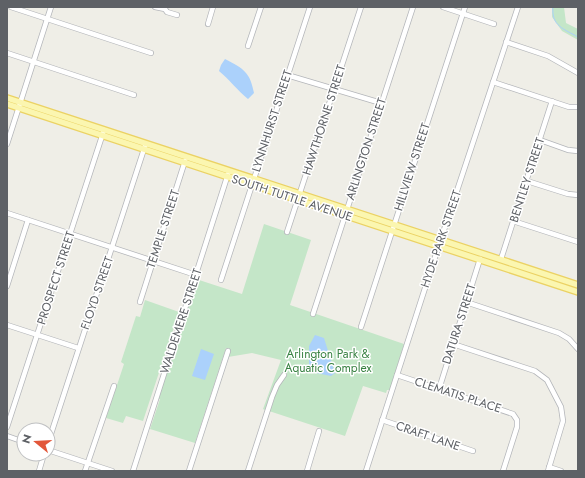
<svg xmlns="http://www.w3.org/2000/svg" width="585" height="478" font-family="Jost,sans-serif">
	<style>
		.green { fill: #c4e6c8 }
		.water { fill: #abd1fb }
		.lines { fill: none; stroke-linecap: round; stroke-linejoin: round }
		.stream { stroke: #abd1fb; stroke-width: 1 }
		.minor-casing { stroke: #b4b6ba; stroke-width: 6 }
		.major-casing { stroke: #ebd264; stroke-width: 8 }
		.minor { stroke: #fff; stroke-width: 4.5 }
		.major { stroke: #fbf6b0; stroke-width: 5.5 }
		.labels { text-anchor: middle; stroke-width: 3; stroke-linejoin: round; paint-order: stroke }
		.street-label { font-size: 12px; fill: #5e6166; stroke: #fff }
		.park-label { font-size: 12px; fill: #398243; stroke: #fff }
	</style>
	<rect width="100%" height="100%" fill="#efeee7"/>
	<!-- green -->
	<g class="green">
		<path d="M552 7H564L566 23 578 29V40L562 31 552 17Z"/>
		<path d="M264 224 311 240 290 305 404 344 390 390H387L386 393 363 386 345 436 269 411 280 378 273 388 265 410 263 409 281 360 252 353 228 357 230 350 226 348 195 443 150 429 160 399H158L196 279 242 294Z"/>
		<path d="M145 300 179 312 143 421 126 416 123 423 106 418 124 364 121 362 136 316 140 317Z"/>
	</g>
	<!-- water -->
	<g class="water">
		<path d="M225 59C244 69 250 72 254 93L248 99C237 90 229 79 219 71L221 65Z"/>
		<path d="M315 335 324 338 335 373 331 376 316 373 309 369V346Z"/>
		<path d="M201 349 214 354 205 380 192 376Z"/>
	</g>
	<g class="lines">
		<!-- stream -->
		<path class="stream" d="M553 7C551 26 564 29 578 37"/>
		<defs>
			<g id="minor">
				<path d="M11 7 151 53"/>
				<path d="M155 7 165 9 167 12 177 15"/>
				<path d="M443 7 494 24"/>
				<path d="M208 24 213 7"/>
				<path d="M506 42 548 56 578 73"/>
				<path d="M248 46 261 7"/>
				<path d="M7 53 134 95"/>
				<path d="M287 75 381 103"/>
				<path d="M493 82 569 107H578"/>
				<path d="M540 140 568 150 578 151"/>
				<path d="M7 144 51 7"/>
				<path d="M527 181 568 194 578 195"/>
				<path d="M7 213 196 275"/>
				<path d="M513 221 578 242"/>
				<path d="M287 232 361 7"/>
				<path d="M501 259 552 101"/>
				<path d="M221 280 310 7"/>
				<path d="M7 286 28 220"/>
				<path d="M140 302 185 161"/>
				<path d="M466 302 559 333 569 339 578 349"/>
				<path d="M313 314 413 7"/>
				<path d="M7 325 78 348"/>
				<path d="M361 327 465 7"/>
				<path d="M453 344 535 371 547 380 561 407 563 421 548 471"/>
				<path d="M397 375 513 414 517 420V427L503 471"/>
				<path d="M439 389 480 259"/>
				<path d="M382 420 473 451"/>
				<path d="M7 427 104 130"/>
				<path d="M7 436 24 442"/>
				<path d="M48 443 145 146"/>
				<path d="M48 450 112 471"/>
				<path d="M549 467 561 471"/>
				<path d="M39 471 44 454"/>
				<path d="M85 471 114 386"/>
				<path d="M133 471 228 174"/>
				<path d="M189 471 228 351"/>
				<path d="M248 471 272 397 277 385 284 375"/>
				<path d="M307 471 319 431"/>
				<path d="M366 471 437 251 518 7"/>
			</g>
			<g id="major">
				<path d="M7 98 578 285"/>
				<path d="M7 104 578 292"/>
			</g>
		</defs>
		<!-- minor casing -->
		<use href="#minor" class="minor-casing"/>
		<!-- major casing -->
		<use href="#major" class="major-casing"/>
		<!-- minor -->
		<use href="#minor" class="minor"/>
		<!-- major -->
		<use href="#major" class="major"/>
	</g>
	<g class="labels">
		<!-- street labels -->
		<g class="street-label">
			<text transform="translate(324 120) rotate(-72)" y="4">HAWTHORNE STREET</text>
			<text transform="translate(272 121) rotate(-72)" y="4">LYNNHURST STREET</text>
			<text transform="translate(366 149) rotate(-72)" y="4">ARLINGTON STREET</text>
			<text transform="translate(412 167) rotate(-72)" y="4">HILLVIEW STREET</text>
			<text transform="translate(527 180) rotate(-72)" y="4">BENTLEY STREET</text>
			<text transform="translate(292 198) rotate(18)" y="4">SOUTH TUTTLE AVENUE</text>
			<text transform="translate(163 229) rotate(-72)" y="4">TEMPLE STREET</text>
			<text transform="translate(441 239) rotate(-71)" y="4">HYDE PARK STREET</text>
			<text transform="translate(56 278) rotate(-72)" y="4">PROSPECT STREET</text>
			<text transform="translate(97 293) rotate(-71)" y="4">FLOYD STREET</text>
			<text transform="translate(181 321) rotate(-72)" y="4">WALDEMERE STREET</text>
			<text transform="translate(459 324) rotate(-72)" y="4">DATURA STREET</text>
			<text transform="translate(458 395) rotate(18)" y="4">CLEMATIS PLACE</text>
			<text transform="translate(428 436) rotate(19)" y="4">CRAFT LANE</text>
		</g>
		<!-- park labels -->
		<g class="park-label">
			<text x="328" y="358">Arlington Park &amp;<tspan x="328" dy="14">Aquatic Complex</tspan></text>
		</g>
	</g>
	<!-- border -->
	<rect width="585" height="478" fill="none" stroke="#5e6166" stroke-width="16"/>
	<!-- north arrow -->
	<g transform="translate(36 442) rotate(288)"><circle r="19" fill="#ffffff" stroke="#bfc0c2"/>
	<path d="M0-3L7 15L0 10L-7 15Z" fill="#e2573a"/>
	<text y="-6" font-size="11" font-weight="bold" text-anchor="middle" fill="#5e6166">N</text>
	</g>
</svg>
